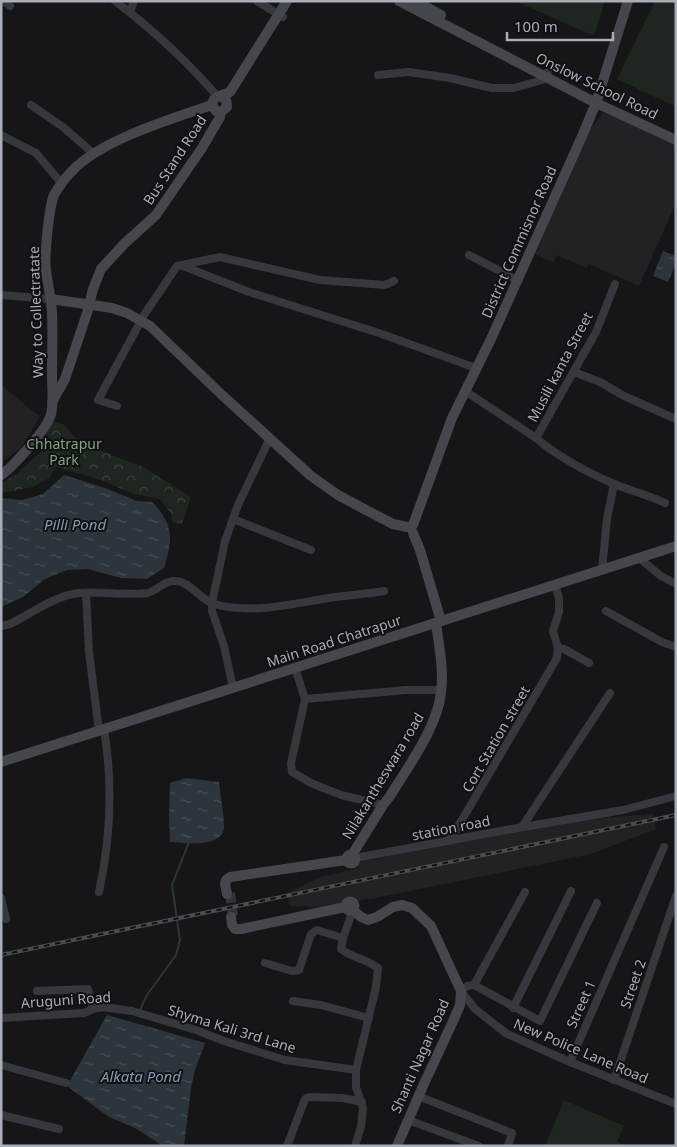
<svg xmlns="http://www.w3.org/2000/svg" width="677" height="1147" font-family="'Noto Sans',sans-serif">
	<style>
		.built { fill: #222225 }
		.grass { fill: #1e261f }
		.park { fill: url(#park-crowns) }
		.water { fill: url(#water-ripples) }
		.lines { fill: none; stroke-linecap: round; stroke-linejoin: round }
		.stream { stroke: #2c353c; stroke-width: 2 }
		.secondary-tunnel { stroke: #333438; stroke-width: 10; stroke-dasharray: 10 5; stroke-linecap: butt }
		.street { stroke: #37383d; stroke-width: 8 }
		.secondary { stroke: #45474d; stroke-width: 10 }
		.rail-casing { stroke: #4a4c52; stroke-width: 4 }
		.rail { stroke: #111113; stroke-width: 2; stroke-dasharray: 5.5; stroke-linecap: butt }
		.labels { text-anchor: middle; stroke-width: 4; stroke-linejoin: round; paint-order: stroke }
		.street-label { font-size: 14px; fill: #a8adb8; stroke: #111113 }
		.park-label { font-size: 14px; fill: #7fa381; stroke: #111113 }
		.water-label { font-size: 15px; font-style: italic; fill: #7f9bb3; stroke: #111113 }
	</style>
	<defs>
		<pattern id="park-crowns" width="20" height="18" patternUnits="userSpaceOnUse" patternTransform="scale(1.25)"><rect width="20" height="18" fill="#1e261f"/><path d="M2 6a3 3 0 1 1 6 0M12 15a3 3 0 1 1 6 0" fill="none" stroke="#3c433d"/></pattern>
		<pattern id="water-ripples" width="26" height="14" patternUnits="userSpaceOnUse" patternTransform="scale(1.25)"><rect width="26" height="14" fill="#2c353c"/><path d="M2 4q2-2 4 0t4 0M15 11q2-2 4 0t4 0" fill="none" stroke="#485056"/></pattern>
	</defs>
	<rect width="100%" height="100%" fill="#161618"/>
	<!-- built -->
	<g class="built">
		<path d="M603 112 676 144V203L639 286 589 264 586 268 557 255 553 262 535 254 587 134Z"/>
		<path d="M1 385 40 417 23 445 15 453 1 462Z"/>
		<path d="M653 814 656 829 591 854 376 898 313 907 289 906 287 893 320 877 355 869 360 862 478 837 587 819Z"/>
	</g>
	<!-- grass -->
	<g class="grass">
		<path d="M515 1H605L594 36Z"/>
		<path d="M655 1H676V107L617 79Z"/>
		<path d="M564 1100 624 1126 617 1142 626 1146H545Z"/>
	</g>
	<!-- park -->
	<path class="park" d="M53 421 65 425 78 442 143 467 191 497 182 524 172 522V515L160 499 131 493 98 479 56 467 49 478 33 487 1 493V483L15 475 43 450 47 451 52 439 46 436Z"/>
	<!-- water -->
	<g class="water">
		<path d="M663 251 676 256V263L668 282 653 276Z"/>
		<path d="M64 475 105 488 137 501 152 502C174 525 173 539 164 568L147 579 121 578 88 569 67 570 45 579 23 597 1 607V498L22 500 43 494Z"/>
		<path d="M186 778 219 782C220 792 225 822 224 829 220 848 184 843 170 842L169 815 170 783Z"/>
		<path d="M107 1015 205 1043 195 1070 191 1088 184 1146H163L135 1128 109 1117 67 1086Z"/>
	</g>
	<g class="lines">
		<!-- stream -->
		<path class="stream" d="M139 1012 147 995 176 955 180 940 172 885 189 842"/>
		<!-- secondary-tunnel -->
		<path class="secondary-tunnel" d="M230 893 233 916"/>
		<!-- street -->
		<g class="street">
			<path d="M4 1 10 6"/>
			<path d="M115 1C152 29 187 61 218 97"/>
			<path d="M257 1 283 17"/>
			<path d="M130 12 134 1"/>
			<path d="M378 75 409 72 450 78 492 88H514L542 80 548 71"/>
			<path d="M31 105 63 127 94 154"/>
			<path d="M1 135 36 153 62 184"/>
			<path d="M469 255 517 280"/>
			<path d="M183 266 249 292 379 333 476 368"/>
			<path d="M1 295 51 299"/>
			<path d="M574 372 600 382 624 396 676 419"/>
			<path d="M465 391 536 438 596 332 615 284"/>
			<path d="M117 406 98 400 144 315 177 266 220 257 320 280 385 285 394 281"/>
			<path d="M536 438C557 456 589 473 614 484 631 491 649 495 665 503"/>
			<path d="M233 519 311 550"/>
			<path d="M639 558 661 576 676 584"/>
			<path d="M602 570 607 519 614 484"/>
			<path d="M86 593 89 652 99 731"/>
			<path d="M606 611 662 642 676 647"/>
			<path d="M1 626 10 624C32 613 54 596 79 593 102 591 124 596 147 593 157 591 165 580 175 581 190 581 200 600 214 604 255 615 294 603 335 597 351 595 367 594 384 591"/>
			<path d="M558 648 564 649 589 663"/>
			<path d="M295 668 305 699 291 763 292 772 311 783 341 795 383 805"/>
			<path d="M233 688 224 646 212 611V603L225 541 238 505 270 438"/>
			<path d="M305 699 406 690H441"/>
			<path d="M522 827 610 693"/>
			<path d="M448 841 456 830 557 658 558 648 553 631 559 612V598L555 585"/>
			<path d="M355 858 506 830 623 810 676 796"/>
			<path d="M99 892C111 837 113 784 104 729"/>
			<path d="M1 898 6 919"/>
			<path d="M597 903 540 1021 474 985 467 986 461 991 475 1009 507 1034 570 1062 676 1104"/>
			<path d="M353 910 343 938 341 949C352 958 367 959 378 968L376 987 356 1070V1087L363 1108 361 1127 355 1146"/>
			<path d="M265 963 292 971 299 970 311 934 317 930 343 938"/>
			<path d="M474 985 525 892"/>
			<path d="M37 991 88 989 93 1009"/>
			<path d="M293 1001 321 1005 369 1018"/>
			<path d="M513 1008 571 891"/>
			<path d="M1 1018 84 1013 93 1009 103 1007 132 1011 196 1030 224 1041 285 1060 356 1070"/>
			<path d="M570 1062 664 847"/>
			<path d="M1 1065 66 1083"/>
			<path d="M614 1080 676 896"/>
			<path d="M418 1096 512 1133 508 1146"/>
			<path d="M1 1115 59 1129"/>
			<path d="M408 1120 479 1146"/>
			<path d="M287 1146 305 1099 309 1097 343 1098 362 1102"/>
		</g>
		<!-- secondary -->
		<g class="secondary">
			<path d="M399 1 596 103 676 140"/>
			<path d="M416 1 441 15"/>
			<path d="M222 97 226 99 227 107 221 112 216 111 212 105C213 95 222 96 230 92L287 1"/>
			<path d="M51 299 112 308 127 313 150 326 222 395 311 476 338 495 364 509 393 524 407 527"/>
			<path d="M52 402 65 379 87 313 93 289 101 269 124 244 156 215 202 148 220 117 221 112"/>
			<path d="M1 475C13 467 48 428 51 414 54 403 52 388 52 376 52 355 53 333 52 312 51 298 48 285 46 271 44 257 49 207 54 195 58 188 66 177 72 171 101 140 171 119 212 105"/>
			<path d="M413 525 452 418 491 339 583 134 596 103 628 1"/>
			<path d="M413 533 420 550 441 621"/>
			<path d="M1 762 676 546"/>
			<circle cx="351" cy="859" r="4.5"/>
			<path d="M352 855 383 805 390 796C408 767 438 726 441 692 444 669 439 646 436 623"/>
			<path d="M227 894 225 884 226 880 230 877 346 860"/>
			<circle cx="350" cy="906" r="4.5"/>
			<path d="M353 910 361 917 368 920 377 917 393 907 402 905 412 908 431 926 461 991 460 1005 454 1019 423 1086 397 1146"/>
			<path d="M231 917 232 925 235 929H241L345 907"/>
		</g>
		<defs>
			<path id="rail" d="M1 955 676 815"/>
		</defs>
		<!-- rail casing -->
		<use href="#rail" class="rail-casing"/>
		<!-- rail -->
		<use href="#rail" class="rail"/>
	</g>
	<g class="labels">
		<!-- street labels -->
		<g class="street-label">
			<text transform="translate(597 86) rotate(26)" y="5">Onslow School Road</text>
			<text transform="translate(175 160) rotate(-57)" y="5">Bus Stand Road</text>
			<text transform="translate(519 242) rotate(-66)" y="5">District Commisnor Road</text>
			<text transform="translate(36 312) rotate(-92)" y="5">Way to Collectratate</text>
			<text transform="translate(560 367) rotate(-62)" y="5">Musili kanta Street</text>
			<text transform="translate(334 641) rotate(-18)" y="5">Main Road Chatrapur</text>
			<text transform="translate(496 739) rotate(-60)" y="5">Cort Station street</text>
			<text transform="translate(383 776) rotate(-59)" y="5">Nilakantheswara road</text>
			<text transform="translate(451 828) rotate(-11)" y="5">station road</text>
			<text transform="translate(633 984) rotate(-71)" y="5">Street 2</text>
			<text transform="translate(66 1000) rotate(-4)" y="5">Aruguni Road</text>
			<text transform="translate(581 1004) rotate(-66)" y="5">Street 1</text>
			<text transform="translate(232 1029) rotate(17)" y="5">Shyma Kali 3rd Lane</text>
			<text transform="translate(581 1051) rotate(23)" y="5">New Police Lane Road</text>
			<text transform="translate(420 1056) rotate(-66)" y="5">Shanti Nagar Road</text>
		</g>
		<!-- park labels -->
		<g class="park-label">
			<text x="64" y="449">Chhatrapur<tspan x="64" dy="16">Park</tspan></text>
		</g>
		<!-- water labels -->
		<g class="water-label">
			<text x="75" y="530">Pilli Pond</text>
			<text x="141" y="1082">Alkata Pond</text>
		</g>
	</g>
	<!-- border -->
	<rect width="677" height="1147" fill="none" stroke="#a8adb8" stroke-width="5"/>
	<!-- scale -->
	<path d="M507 32v8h106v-8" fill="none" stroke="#a8adb8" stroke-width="2.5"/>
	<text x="514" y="32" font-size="15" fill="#a8adb8" stroke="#111113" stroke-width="4" paint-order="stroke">100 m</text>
</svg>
